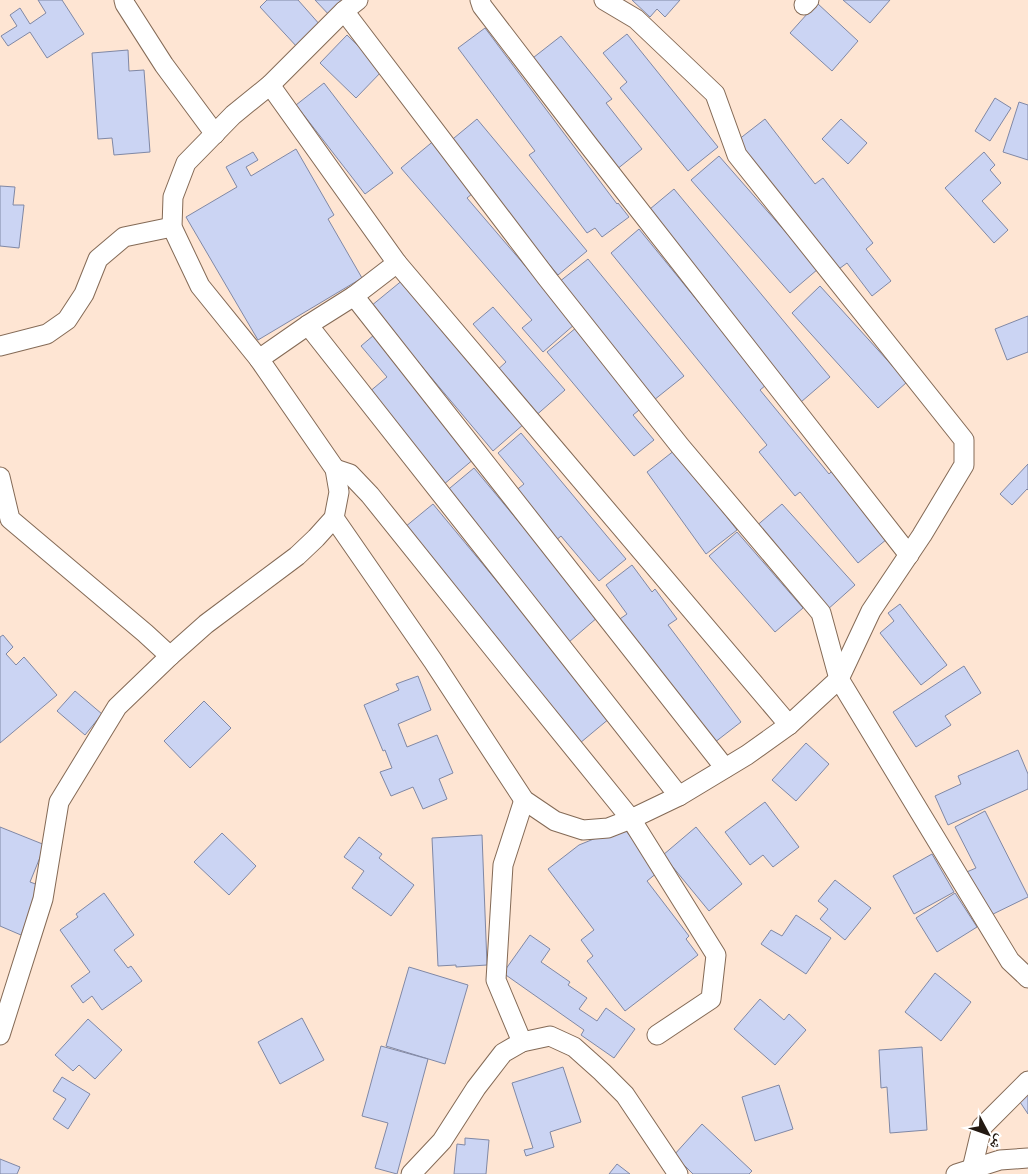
<svg xmlns="http://www.w3.org/2000/svg" width="1028" height="1174" font-family="Mulish,'Noto Naskh Arabic',sans-serif">
	<style>
		.building { fill: #cbd4f3; stroke: #8088a5 }
		.lines { fill: none; stroke-linecap: round; stroke-linejoin: round }
		.street-casing { stroke: #846a56; stroke-width: 21 }
		.street { stroke: #fff; stroke-width: 19 }
	</style>
	<rect width="100%" height="100%" fill="#fee5d3"/>
	<!-- building -->
	<g class="building">
		<path d="M38 0H62L84 34 47 58 30 32 8 46 1 36 17 26 10 15 20 8 30 24 46 13Z"/>
		<path d="M267 0H298L321 26 298 48 260 7Z"/>
		<path d="M315 0H351L332 18Z"/>
		<path d="M632 0H680L665 17 657 9 650 17Z"/>
		<path d="M843 0H890L870 23Z"/>
		<path d="M817 3 858 41 832 71 790 33Z"/>
		<path d="M485 28 617 204 618 203 629 217 602 237 595 228 587 233 529 155 535 151 458 48Z"/>
		<path d="M627 34 718 147 688 171 620 88 627 82 603 53Z"/>
		<path d="M347 35 383 70 356 98 320 63Z"/>
		<path d="M561 36 612 99 606 103 642 149 616 170 529 61Z"/>
		<path d="M128 50 129 71 144 70 150 152 114 155 112 138 98 139 92 53Z"/>
		<path d="M324 83 393 173 365 194 296 105Z"/>
		<path d="M995 98 1011 108 990 141 975 131Z"/>
		<path d="M1019 102 1028 105V160L1003 152Z"/>
		<path d="M477 119 587 251 558 275 448 143Z"/>
		<path d="M765 119 815 184 823 178 873 243 866 249 891 281 872 296 847 263 832 274 760 170 738 140Z"/>
		<path d="M841 119 867 143 848 164 822 139Z"/>
		<path d="M436 139 479 188 467 198 575 324 543 352 522 328 532 320 401 168Z"/>
		<path d="M296 149 334 215 328 219 362 278 258 340 186 217 237 187 226 167 253 152 258 160 246 167 251 176Z"/>
		<path d="M984 152 995 165 990 170 1001 183 982 201 1008 230 994 243 945 188Z"/>
		<path d="M719 156 818 269 790 293 691 180Z"/>
		<path d="M0 186 15 187 13 205H24L19 248 0 246Z"/>
		<path d="M674 189 830 377 801 402 644 214Z"/>
		<path d="M639 229 766 385 760 390 829 474 832 471 887 539 858 563 800 492 795 496 759 452 767 445 611 253Z"/>
		<path d="M588 259 684 376 654 400 559 282Z"/>
		<path d="M404 279 525 423 493 451 371 306Z"/>
		<path d="M820 286 907 382 878 408 792 313Z"/>
		<path d="M493 307 565 390 533 418 494 373 506 362 473 324Z"/>
		<path d="M1028 316V352L1007 360 995 329Z"/>
		<path d="M577 327 644 406 633 415 654 440 634 456 547 352Z"/>
		<path d="M374 335 475 458 443 485 368 393 387 377 361 346Z"/>
		<path d="M521 433 626 559 599 581 561 536 555 541 514 492 524 484 498 453Z"/>
		<path d="M675 450 737 530 706 554 647 472Z"/>
		<path d="M1028 464V490L1027 489 1012 505 1000 494Z"/>
		<path d="M474 468 598 617 569 642 444 493Z"/>
		<path d="M433 504 610 718 580 743 497 643 500 641 405 527Z"/>
		<path d="M782 504 855 585 827 610 754 528Z"/>
		<path d="M737 532 803 608 775 632 709 556Z"/>
		<path d="M632 565 652 592 655 589 677 619 668 625 741 722 710 746 617 621 627 614 606 585Z"/>
		<path d="M900 604 947 665 921 685 880 633 894 621 888 613Z"/>
		<path d="M3 635 13 647 6 654 16 665 24 657 57 695 0 743V637Z"/>
		<path d="M964 666 981 693 945 716 951 725 916 747 893 712Z"/>
		<path d="M418 676 431 710 398 724 407 747 437 735 453 773 439 779 447 799 423 809 413 787 391 796 380 772 392 768 385 750 383 751 364 705 399 690 396 684Z"/>
		<path d="M75 691 102 714 85 735 57 711Z"/>
		<path d="M204 701 231 728 190 768 164 741Z"/>
		<path d="M806 743 829 764 796 801 772 780Z"/>
		<path d="M1018 750 1028 774V789L948 825 935 796 961 784 958 776Z"/>
		<path d="M765 802 799 847 773 867 763 855 750 865 725 832Z"/>
		<path d="M985 811 1028 896V897L987 917 962 874 976 868 955 827Z"/>
		<path d="M0 827 45 845 30 882 41 886 21 935 0 926Z"/>
		<path d="M623 827 658 872 647 881 689 936 686 939 698 955 625 1011 587 961 593 956 581 940 594 930 548 869 579 845Z"/>
		<path d="M696 827 742 884 709 911 663 855Z"/>
		<path d="M222 833 256 866 229 895 194 862Z"/>
		<path d="M482 835 487 965 456 967V965L438 966 432 838Z"/>
		<path d="M359 837 382 854 379 858 414 885 391 916 352 888 364 871 344 857Z"/>
		<path d="M932 854 954 892 914 914 893 876Z"/>
		<path d="M835 880 871 908 845 940 820 919 828 909 818 901Z"/>
		<path d="M104 893 134 935 114 950 128 968 131 966 142 981 102 1010 92 996 83 1003 71 986 90 972 60 930 78 917 76 914Z"/>
		<path d="M955 893 977 927 937 952 916 918Z"/>
		<path d="M796 915 831 938 806 974 761 944 771 930 782 936Z"/>
		<path d="M530 935 550 949 541 962 570 982 568 985 587 998 579 1009 597 1021 606 1008 635 1029 614 1058 581 1035 584 1030 503 973Z"/>
		<path d="M409 967 468 985 445 1064 386 1046Z"/>
		<path d="M935 973 971 1002 941 1041 905 1012Z"/>
		<path d="M760 999 784 1020 789 1014 806 1030 775 1065 734 1029Z"/>
		<path d="M302 1018 324 1060 280 1084 258 1042Z"/>
		<path d="M88 1019 122 1050 95 1079 79 1065 73 1071 55 1055Z"/>
		<path d="M381 1046 428 1059 397 1174 375 1168 388 1123 362 1116Z"/>
		<path d="M922 1047 927 1130 890 1133 887 1087 881 1088 879 1050Z"/>
		<path d="M563 1067 581 1122 550 1132 554 1147 526 1156 524 1150 533 1148 512 1083Z"/>
		<path d="M62 1077 90 1094 68 1129 53 1119 66 1099 53 1091Z"/>
		<path d="M779 1085 793 1129 755 1141 742 1097Z"/>
		<path d="M1028 1088V1114L1016 1096Z"/>
		<path d="M702 1124 752 1171 749 1174H693L674 1155Z"/>
		<path d="M465 1138 489 1140 486 1174H454L457 1144 465 1145Z"/>
		<path d="M0 1159 20 1167 17 1174H0Z"/>
		<path d="M617 1164 630 1174H609Z"/>
	</g>
	<g class="lines">
		<defs>
			<g id="street">
				<path d="M124 0 125 4 164 65 215 134"/>
				<path d="M480 0 482 6 590 147 909 555"/>
				<path d="M804 5 809 0"/>
				<path d="M344 11 547 278 680 446 821 613 839 679 1010 961 1028 978"/>
				<path d="M397 263 789 725"/>
				<path d="M354 296 725 768"/>
				<path d="M308 325 679 796"/>
				<path d="M0 346 47 334 67 320 84 294 98 259 124 237 172 227"/>
				<path d="M259 359 308 325 354 296 397 263 270 85"/>
				<path d="M335 469 350 474 370 495 512 672 631 819 716 955 711 999 657 1035"/>
				<path d="M0 477 10 519 145 633 170 656"/>
				<path d="M334 518 433 661 524 800 555 821 583 830 608 828 631 819 679 796 747 755 789 725 839 679 871 611 922 535 964 465V440L737 155 715 94 636 19 604 0"/>
				<path d="M0 1035 43 899 59 802 117 707 170 656 206 624 297 556 316 538 334 518 339 492 335 469 259 359 200 286 172 227 173 197 186 163 233 115 270 85 344 11 358 0"/>
				<path d="M522 1042 496 980 503 865 524 800"/>
				<path d="M972 1169 982 1127 1028 1081"/>
				<path d="M411 1174 442 1141 476 1088 503 1053 522 1042 550 1036 574 1047 602 1072 625 1095 678 1174"/>
				<path d="M956 1174 1000 1160 1028 1158"/>
			</g>
		</defs>
		<!-- street casing -->
		<use href="#street" class="street-casing"/>
		<!-- street -->
		<use href="#street" class="street"/>
	</g>
	<!-- north arrow -->
	<g transform="translate(988 1134) rotate(131)" stroke="#ffffff" stroke-width="4" paint-order="stroke">
	<path d="M0-4L9 19L0 12L-9 19Z" fill="#241a12"/>
	<text y="-8" font-size="14" font-weight="bold" text-anchor="middle" fill="#241a12">ش</text>
	</g>
</svg>
